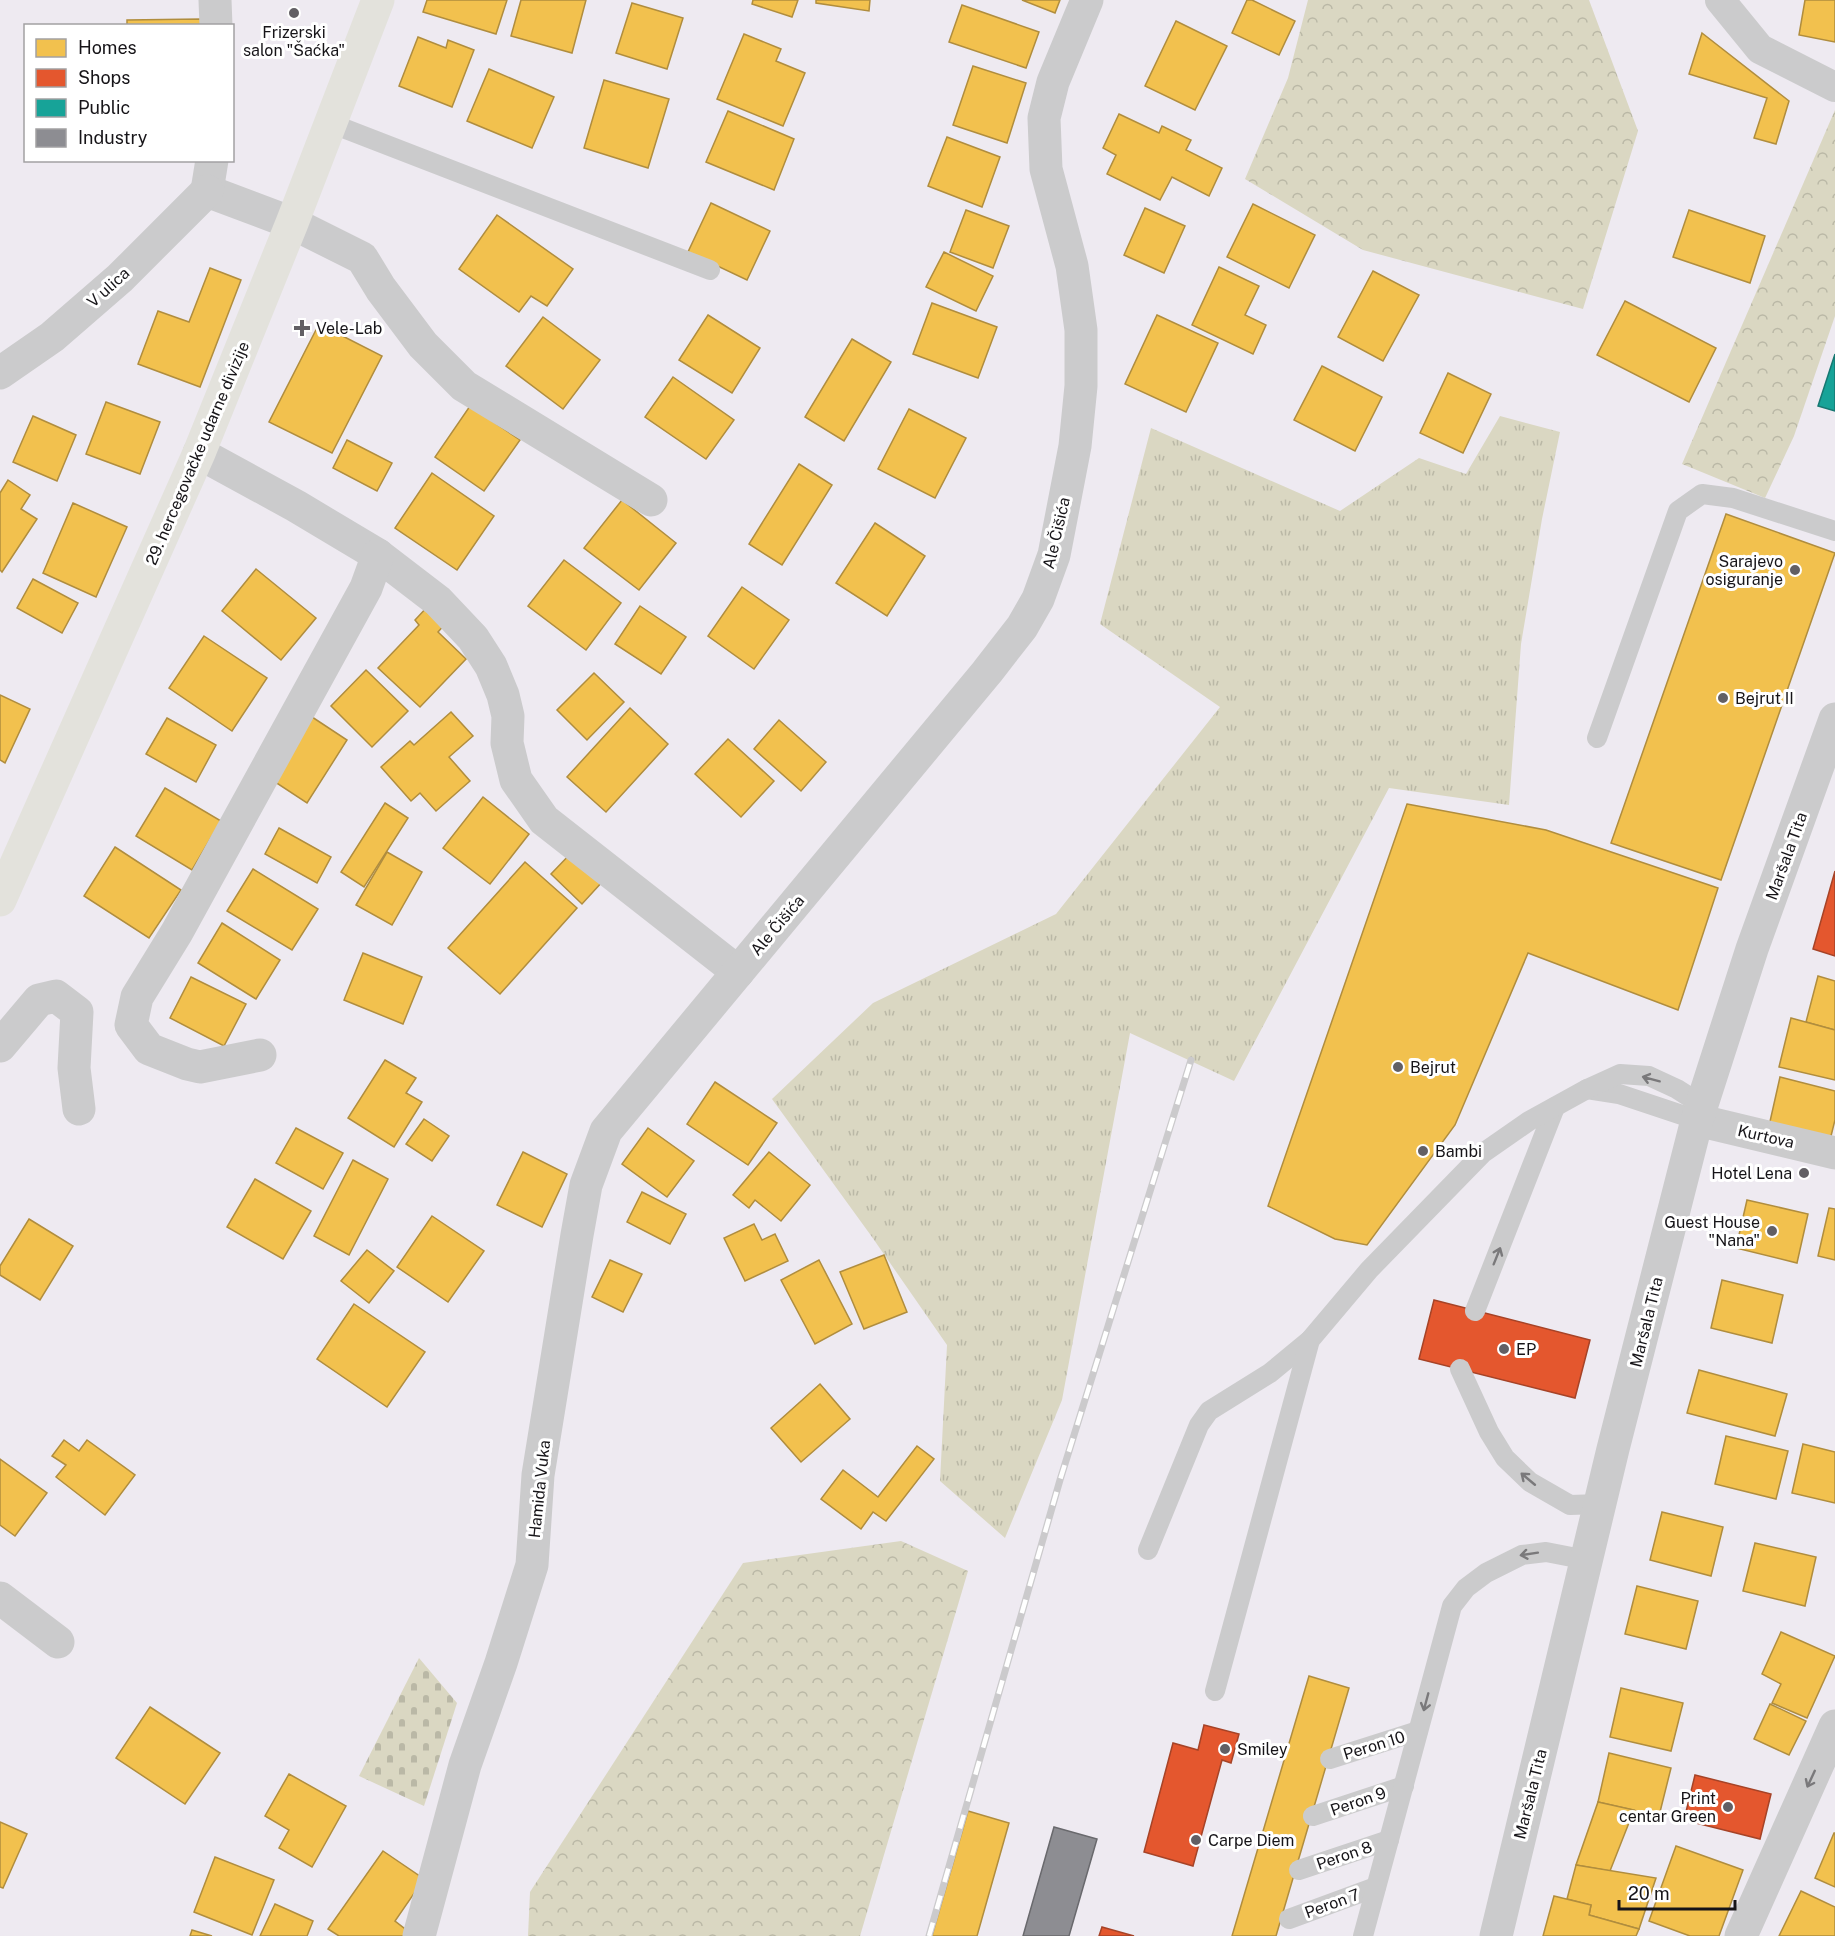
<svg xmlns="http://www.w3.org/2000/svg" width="1835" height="1936" font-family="'Public Sans',sans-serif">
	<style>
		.grass { fill: url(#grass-tufts) }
		.forest { fill: url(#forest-crowns) }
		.cemetery { fill: url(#cemetery-stones) }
		.homes { fill: #f2c14e; stroke: #b08d3e; stroke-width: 1.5 }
		.shops { fill: #e4572e; stroke: #a64327; stroke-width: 1.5 }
		.public { fill: #17a398; stroke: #177872; stroke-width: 1.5 }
		.industry { fill: #8d8d92; stroke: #69696d; stroke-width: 1.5 }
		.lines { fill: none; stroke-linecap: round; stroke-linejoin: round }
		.service { stroke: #cbcbcc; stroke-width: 20 }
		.pedestrian { stroke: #cbcbcc; stroke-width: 30 }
		.minor { stroke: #cbcbcc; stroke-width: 33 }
		.tertiary { stroke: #cbcbcc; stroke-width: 33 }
		.primary { stroke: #e3e2dc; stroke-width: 33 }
		.rail-casing { stroke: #cbcacc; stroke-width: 7 }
		.rail { stroke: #fff; stroke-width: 4.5; stroke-dasharray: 14; stroke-linecap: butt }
		.oneway { stroke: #7a797b }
		.poi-dot { fill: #625f64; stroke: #fff; stroke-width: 2 }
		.labels { text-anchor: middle; stroke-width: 6; stroke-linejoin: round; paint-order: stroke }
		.poi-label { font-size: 16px; fill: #161418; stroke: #fff; text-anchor: start }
		.street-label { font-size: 16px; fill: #161418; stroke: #fff }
	</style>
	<defs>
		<pattern id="grass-tufts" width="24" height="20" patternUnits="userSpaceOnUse" patternTransform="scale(1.5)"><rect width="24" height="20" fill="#dad7c2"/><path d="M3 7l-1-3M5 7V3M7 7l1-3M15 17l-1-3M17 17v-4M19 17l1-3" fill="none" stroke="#bab8a6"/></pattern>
		<pattern id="forest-crowns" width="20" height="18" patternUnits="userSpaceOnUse" patternTransform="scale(1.5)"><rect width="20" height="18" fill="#dad7c2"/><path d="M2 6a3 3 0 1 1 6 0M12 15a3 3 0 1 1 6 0" fill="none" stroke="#bab8a6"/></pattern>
		<pattern id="cemetery-stones" width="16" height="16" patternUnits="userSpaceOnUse" patternTransform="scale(1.5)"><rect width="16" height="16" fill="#dad7c2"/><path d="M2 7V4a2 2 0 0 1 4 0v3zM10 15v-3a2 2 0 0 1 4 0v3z" fill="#bab8a6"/></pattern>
	</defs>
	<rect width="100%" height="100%" fill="#eeeaf1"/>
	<!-- grass -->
	<path class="grass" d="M1500 416 1560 432 1542 519 1521 644 1509 805 1389 788 1234 1081 1130 1033 1062 1400 1005 1538 940 1481 947 1345 872 1237 772 1099 873 1003 1056 914 1220 707 1100 624 1151 428 1340 511 1419 458 1466 474Z"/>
	<!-- forest -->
	<g class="forest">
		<path d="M1308 0H1589L1638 131 1583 309 1363 250 1245 179 1288 78Z"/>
		<path d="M1835 110V316L1794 436 1765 498 1682 464Z"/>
		<path d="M901 1541 968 1571 860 1936H528L530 1892 743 1563Z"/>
	</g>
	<!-- cemetery -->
	<path class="cemetery" d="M419 1658 457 1703 424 1806 359 1776Z"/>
	<!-- homes -->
	<g class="homes">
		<path d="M427 0H507L496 34 423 12Z"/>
		<path d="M521 0H586L572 53 511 36Z"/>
		<path d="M753 0H798L792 17 752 4Z"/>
		<path d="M816 0H870L869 11 816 3Z"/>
		<path d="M1022 0H1060L1055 13Z"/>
		<path d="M1247 0H1252L1295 21 1279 55 1232 33Z"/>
		<path d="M1805 0H1835V42L1799 35Z"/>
		<path d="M632 3 683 18 667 69 616 53Z"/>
		<path d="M962 5 1039 32 1026 68 949 42Z"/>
		<path d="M201 19V26H127V20Z"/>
		<path d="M1176 21 1227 46 1195 110 1145 86Z"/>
		<path d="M1702 33 1789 101 1776 144 1754 138 1767 98 1689 74Z"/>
		<path d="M744 34 781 49 776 61 805 73 783 126 717 99Z"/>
		<path d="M418 37 446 48 448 40 474 50 452 107 399 86Z"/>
		<path d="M973 66 1026 83 1007 143 953 125Z"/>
		<path d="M489 69 554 97 532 148 467 121Z"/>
		<path d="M604 80 669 99 648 168 584 148Z"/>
		<path d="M728 111 794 139 774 190 706 162Z"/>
		<path d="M1119 114 1159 133 1162 126 1191 140 1186 150 1222 168 1209 196 1172 177 1160 200 1107 174 1116 155 1103 148Z"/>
		<path d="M947 137 1000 157 982 207 928 186Z"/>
		<path d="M711 203 770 231 747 280 688 252Z"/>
		<path d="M1253 204 1315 235 1289 288 1227 257Z"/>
		<path d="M1145 208 1185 226 1164 273 1124 255Z"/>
		<path d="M966 210 1009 226 993 268 950 252Z"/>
		<path d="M1689 210 1765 236 1750 283 1673 257Z"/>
		<path d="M497 215 573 269 547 306 531 296 519 312 459 269Z"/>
		<path d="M944 252 993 276 976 311 926 287Z"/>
		<path d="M1219 267 1259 286 1245 315 1266 325 1253 354 1192 325Z"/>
		<path d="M210 268 241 280 200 387 138 364 158 311 189 322Z"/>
		<path d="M1373 271 1419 295 1383 361 1338 337Z"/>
		<path d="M1625 301 1716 348 1689 402 1597 355Z"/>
		<path d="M932 303 997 327 978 378 913 354Z"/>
		<path d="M708 315 760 348 732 393 679 360Z"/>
		<path d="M1157 315 1218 343 1186 412 1125 384Z"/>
		<path d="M543 317 600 360 563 409 506 366Z"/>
		<path d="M319 324 382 356 332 453 269 422Z"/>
		<path d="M852 339 891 362 844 441 805 417Z"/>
		<path d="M1322 366 1382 397 1355 451 1294 420Z"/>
		<path d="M1448 373 1491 394 1463 453 1420 433Z"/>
		<path d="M673 377 734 420 706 459 645 417Z"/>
		<path d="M106 402 160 422 140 474 86 454Z"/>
		<path d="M470 406 520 440 484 491 435 457Z"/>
		<path d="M909 409 966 438 935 498 878 469Z"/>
		<path d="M33 416 76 435 57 481 13 462Z"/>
		<path d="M347 440 392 463 377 491 333 468Z"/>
		<path d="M799 464 832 485 782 565 749 544Z"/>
		<path d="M432 473 494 516 457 570 395 528Z"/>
		<path d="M8 480 30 495 21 509 37 519 2 572 0 570V493Z"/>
		<path d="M622 500 676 543 639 590 584 548Z"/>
		<path d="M73 503 127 527 96 597 43 573Z"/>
		<path d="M1726 514 1835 553 1721 880 1611 843Z"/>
		<path d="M875 523 925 556 887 616 836 583Z"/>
		<path d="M564 560 621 603 586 650 528 606Z"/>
		<path d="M256 569 316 618 281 660 222 611Z"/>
		<path d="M33 579 78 603 62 633 17 608Z"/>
		<path d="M742 587 789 620 754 669 708 636Z"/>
		<path d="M429 605 447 622 438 632 466 659 420 707 378 668 419 625 415 620Z"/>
		<path d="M640 606 686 637 661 674 615 644Z"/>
		<path d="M204 636 267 678 232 731 169 688Z"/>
		<path d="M366 670 408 711 372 747 331 706Z"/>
		<path d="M594 673 624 702 587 740 557 710Z"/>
		<path d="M0 695 30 709 5 763 0 760Z"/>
		<path d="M630 708 668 744 606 812 567 777Z"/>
		<path d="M451 712 473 736 449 757 470 781 436 811 420 793 411 801 381 767 410 741 414 745Z"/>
		<path d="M309 715 347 740 307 803 269 778Z"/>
		<path d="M167 718 216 745 196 782 146 754Z"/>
		<path d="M779 720 826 762 801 791 754 749Z"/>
		<path d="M728 739 774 781 741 817 695 774Z"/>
		<path d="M165 788 221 821 192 870 136 836Z"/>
		<path d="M483 797 529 834 490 884 443 848Z"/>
		<path d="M385 803 408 818 364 887 341 872Z"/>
		<path d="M1407 804 1546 830 1718 888 1678 1010 1528 953 1455 1125 1367 1245 1335 1239 1268 1206Z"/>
		<path d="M279 828 331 857 317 883 265 854Z"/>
		<path d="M115 847 181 890 149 938 84 896Z"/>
		<path d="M573 851 603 881 582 904 551 874Z"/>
		<path d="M387 852 422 872 392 925 356 905Z"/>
		<path d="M525 862 577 908 500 994 448 948Z"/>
		<path d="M253 869 318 909 292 950 227 911Z"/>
		<path d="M222 923 280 960 256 999 198 963Z"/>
		<path d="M363 953 422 977 403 1024 344 1000Z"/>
		<path d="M1818 976 1835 981V1030L1806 1022Z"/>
		<path d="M191 977 246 1004 224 1046 170 1018Z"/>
		<path d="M1791 1018 1835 1030V1080L1779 1067Z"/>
		<path d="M385 1060 416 1078 406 1093 422 1102 394 1147 348 1118Z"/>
		<path d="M1780 1077 1835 1091V1120L1830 1140 1769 1126Z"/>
		<path d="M715 1082 777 1123 748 1165 687 1124Z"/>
		<path d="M424 1119 449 1136 432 1161 406 1144Z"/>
		<path d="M296 1128 343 1153 323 1189 276 1163Z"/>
		<path d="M648 1128 694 1161 667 1197 622 1164Z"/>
		<path d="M523 1152 567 1174 542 1227 497 1205Z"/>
		<path d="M769 1152 810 1185 781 1221 755 1200 749 1208 733 1195Z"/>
		<path d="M353 1160 388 1179 349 1255 314 1236Z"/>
		<path d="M255 1179 311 1211 283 1259 227 1227Z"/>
		<path d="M642 1192 686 1214 670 1244 627 1222Z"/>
		<path d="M1747 1200 1808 1214 1797 1263 1736 1248Z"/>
		<path d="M1829 1208 1835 1209V1260L1818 1256Z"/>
		<path d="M432 1216 484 1251 448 1302 397 1267Z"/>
		<path d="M29 1219 73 1246 40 1300 0 1275V1266Z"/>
		<path d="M754 1224 762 1240 775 1234 788 1261 745 1281 724 1238Z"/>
		<path d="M367 1250 394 1271 369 1303 341 1281Z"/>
		<path d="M884 1255 907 1312 864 1329 840 1272Z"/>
		<path d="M610 1260 642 1274 623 1312 592 1297Z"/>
		<path d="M819 1260 852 1324 815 1344 781 1280Z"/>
		<path d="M1722 1280 1783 1295 1772 1343 1711 1328Z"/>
		<path d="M354 1304 425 1352 387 1407 317 1359Z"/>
		<path d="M1699 1370 1787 1394 1775 1436 1687 1413Z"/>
		<path d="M820 1384 850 1419 801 1462 771 1428Z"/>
		<path d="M1726 1436 1788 1451 1776 1499 1715 1484Z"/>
		<path d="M64 1440 79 1451 87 1440 135 1475 105 1515 56 1477 66 1465 52 1456Z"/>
		<path d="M1803 1444 1835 1452V1503L1792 1493Z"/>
		<path d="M917 1446 934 1459 886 1521 873 1512 861 1529 821 1499 843 1470 878 1497Z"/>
		<path d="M0 1459 47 1493 15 1536 0 1525Z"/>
		<path d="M1662 1512 1723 1527 1711 1576 1650 1560Z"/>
		<path d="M1755 1543 1816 1557 1805 1606 1743 1591Z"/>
		<path d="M1637 1586 1698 1601 1686 1649 1625 1634Z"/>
		<path d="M1781 1632 1835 1656 1807 1718 1772 1703 1781 1684 1762 1674Z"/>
		<path d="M1309 1676 1349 1688 1276 1936H1232Z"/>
		<path d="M1621 1688 1683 1703 1671 1751 1610 1737Z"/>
		<path d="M1770 1704 1806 1721 1789 1755 1754 1739Z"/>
		<path d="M150 1707 220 1753 185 1804 116 1758Z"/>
		<path d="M1609 1753 1671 1768 1659 1816 1598 1802Z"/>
		<path d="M289 1774 346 1806 312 1867 279 1848 289 1830 265 1816Z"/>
		<path d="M1598 1802 1634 1810 1610 1871 1576 1865Z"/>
		<path d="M968 1811 1009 1823 977 1936H932Z"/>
		<path d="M0 1822 27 1834 3 1888 0 1887Z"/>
		<path d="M1834 1833H1835V1887L1815 1878Z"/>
		<path d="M1676 1846 1743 1870 1719 1936H1690L1649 1921Z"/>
		<path d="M383 1851 424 1879 395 1921 409 1932 406 1936H339L328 1929Z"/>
		<path d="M215 1857 274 1880 252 1935 194 1912Z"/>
		<path d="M1576 1865 1656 1878 1639 1929 1589 1915 1591 1905 1567 1899Z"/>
		<path d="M1801 1891 1835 1907V1936H1779Z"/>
		<path d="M1554 1896 1591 1905 1589 1915 1639 1929 1636 1936H1543Z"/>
		<path d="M275 1904 313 1921 307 1936H260Z"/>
		<path d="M192 1930 212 1936H190Z"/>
	</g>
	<!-- shops -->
	<g class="shops">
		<path d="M1835 871V956L1813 949Z"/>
		<path d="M1434 1300 1590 1340 1575 1398 1419 1359Z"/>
		<path d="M1204 1725 1239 1734 1231 1763 1222 1760 1193 1866 1144 1852 1173 1743 1198 1750Z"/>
		<path d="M1695 1775 1771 1794 1760 1839 1684 1820Z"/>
		<path d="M1102 1927 1134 1936H1099Z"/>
	</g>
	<!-- public -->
	<path class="public" d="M1835 354V411L1818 406Z"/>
	<!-- industry -->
	<path class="industry" d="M1054 1827 1097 1839 1069 1936H1023Z"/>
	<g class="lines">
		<!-- service -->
		<g class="service">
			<path d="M330 123 710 270"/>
			<path d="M1597 738 1678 511 1702 494 1733 498 1835 531"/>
			<path d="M1587 1089 1619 1094 1697 1120"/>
			<path d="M1475 1311 1555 1107"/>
			<path d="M1460 1369 1489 1432 1505 1458 1530 1482 1570 1505 1600 1504"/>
			<path d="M1148 1550 1199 1425 1209 1411 1270 1373 1310 1340"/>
			<path d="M1215 1691 1310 1340 1369 1270 1483 1153 1529 1121 1587 1089 1620 1074 1649 1076 1677 1089 1702 1105"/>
			<path d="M1330 1759 1418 1731"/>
			<path d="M1313 1816 1404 1786"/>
			<path d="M1299 1870 1389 1840"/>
			<path d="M1289 1919 1376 1887"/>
			<path d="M1363 1936 1452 1606 1466 1588 1486 1573 1522 1555 1546 1552 1587 1560"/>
		</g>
		<!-- pedestrian -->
		<path class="pedestrian" d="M1720 0 1760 49 1835 87"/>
		<!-- minor -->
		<g class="minor">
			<path d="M215 0 216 26"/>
			<path d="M207 191 292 223 362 258 381 289 423 345 464 386 651 500"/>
			<path d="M207 191 212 160"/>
			<path d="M0 373 52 337 120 278 207 191"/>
			<path d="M199 453 296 506 378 555 438 601 473 638 491 666 503 695 508 716 507 743 516 780 544 820 738 972"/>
			<path d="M0 1046 39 1000 56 996 77 1012 74 1068 79 1109"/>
			<path d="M260 1055 200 1067 187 1064 149 1049 131 1025 137 997 177 932 366 588 378 555"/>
			<path d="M1697 1120 1835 1153"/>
			<path d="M0 1598 58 1642"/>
			<path d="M419 1936 465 1765 501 1663 532 1565 538 1475 577 1235 586 1185 606 1131 987 672 1022 627 1038 599 1054 555 1075 446 1081 386V330L1072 266 1046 169 1044 118 1053 82 1087 0"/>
			<path d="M1741 1936 1835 1726"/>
		</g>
		<!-- tertiary -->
		<path class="tertiary" d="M1496 1936 1613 1449 1697 1120 1752 949 1835 719"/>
		<!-- primary -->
		<path class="primary" d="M0 900 199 453 292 223 378 0"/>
		<defs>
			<path id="rail" d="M929 1936 1060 1480 1191 1060"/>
		</defs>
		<!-- rail casing -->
		<use href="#rail" class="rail-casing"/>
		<!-- rail -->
		<use href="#rail" class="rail"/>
	</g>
	<!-- one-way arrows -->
	<defs><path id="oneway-shaft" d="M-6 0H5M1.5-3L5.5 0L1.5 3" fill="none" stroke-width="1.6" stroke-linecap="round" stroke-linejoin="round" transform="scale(1.5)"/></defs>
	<g class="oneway">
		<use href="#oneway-shaft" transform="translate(1651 1079) rotate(-165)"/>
		<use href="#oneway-shaft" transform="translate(1497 1256) rotate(-68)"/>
		<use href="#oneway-shaft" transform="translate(1528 1479) rotate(-140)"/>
		<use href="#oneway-shaft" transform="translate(1529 1554) rotate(171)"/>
		<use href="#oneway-shaft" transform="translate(1426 1702) rotate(105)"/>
		<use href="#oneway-shaft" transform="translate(1811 1779) rotate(115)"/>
	</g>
	<!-- markers -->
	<g class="poi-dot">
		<circle cx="294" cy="13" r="6"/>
		<path d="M299 319h6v6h6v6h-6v6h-6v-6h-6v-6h6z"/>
		<circle cx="1795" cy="570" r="6"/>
		<circle cx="1723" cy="698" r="6"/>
		<circle cx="1398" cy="1067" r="6"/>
		<circle cx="1423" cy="1151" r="6"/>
		<circle cx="1804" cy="1173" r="6"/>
		<circle cx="1772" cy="1231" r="6"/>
		<circle cx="1504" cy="1349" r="6"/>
		<circle cx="1225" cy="1749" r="6"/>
		<circle cx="1728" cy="1807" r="6"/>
		<circle cx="1196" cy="1840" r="6"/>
	</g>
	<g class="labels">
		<!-- poi labels -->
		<g class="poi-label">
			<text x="294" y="38" text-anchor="middle">Frizerski<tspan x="294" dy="18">salon "Šaćka"</tspan></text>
			<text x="316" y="334">Vele-Lab</text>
			<text x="1783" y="567" text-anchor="end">Sarajevo<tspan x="1783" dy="18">osiguranje</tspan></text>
			<text x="1735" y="704">Bejrut II</text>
			<text x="1410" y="1073">Bejrut</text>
			<text x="1435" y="1157">Bambi</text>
			<text x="1792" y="1179" text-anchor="end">Hotel Lena</text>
			<text x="1760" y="1228" text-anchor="end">Guest House<tspan x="1760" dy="18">"Nana"</tspan></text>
			<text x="1516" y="1355">EP</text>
			<text x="1237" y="1755">Smiley</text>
			<text x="1716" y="1804" text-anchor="end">Print<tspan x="1716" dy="18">centar Green</tspan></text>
			<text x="1208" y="1846">Carpe Diem</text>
		</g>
		<!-- street labels -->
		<g class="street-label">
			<text transform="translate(108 287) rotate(-42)" y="6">V ulica</text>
			<text transform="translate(197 453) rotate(-67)" y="6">29. hercegovačke udarne divizije</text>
			<text transform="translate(1056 533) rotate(-77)" y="6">Ale Čišića</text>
			<text transform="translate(1786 856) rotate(-70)" y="6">Maršala Tita</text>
			<text transform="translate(777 925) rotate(-50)" y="6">Ale Čišića</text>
			<text transform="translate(1766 1136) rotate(13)" y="6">Kurtova</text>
			<text transform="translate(1646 1322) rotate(-76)" y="6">Maršala Tita</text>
			<text transform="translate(539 1489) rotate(-84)" y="6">Hamida Vuka</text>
			<text transform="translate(1374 1745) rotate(-17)" y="6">Peron 10</text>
			<text transform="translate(1530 1794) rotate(-76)" y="6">Maršala Tita</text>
			<text transform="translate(1358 1801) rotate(-19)" y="6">Peron 9</text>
			<text transform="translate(1344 1855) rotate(-19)" y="6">Peron 8</text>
			<text transform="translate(1332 1903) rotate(-20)" y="6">Peron 7</text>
		</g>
	</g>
	<!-- legend -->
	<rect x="24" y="24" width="210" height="138" fill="#ffffff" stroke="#a2a1a3" stroke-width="1.5"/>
	<rect x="36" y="39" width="30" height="18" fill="#f2c14e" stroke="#a2a1a3" stroke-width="1.5"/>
	<text x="78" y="54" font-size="18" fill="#161418">Homes</text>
	<rect x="36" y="69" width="30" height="18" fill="#e4572e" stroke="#a2a1a3" stroke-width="1.5"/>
	<text x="78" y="84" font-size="18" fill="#161418">Shops</text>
	<rect x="36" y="99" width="30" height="18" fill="#17a398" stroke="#a2a1a3" stroke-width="1.5"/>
	<text x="78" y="114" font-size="18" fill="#161418">Public</text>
	<rect x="36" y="129" width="30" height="18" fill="#8d8d92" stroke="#a2a1a3" stroke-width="1.5"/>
	<text x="78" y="144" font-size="18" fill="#161418">Industry</text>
	<!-- scale -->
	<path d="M1619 1900v9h116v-9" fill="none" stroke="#161418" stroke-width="3"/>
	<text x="1628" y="1900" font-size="18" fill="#161418" stroke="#ffffff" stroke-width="4.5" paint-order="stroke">20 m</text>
</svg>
